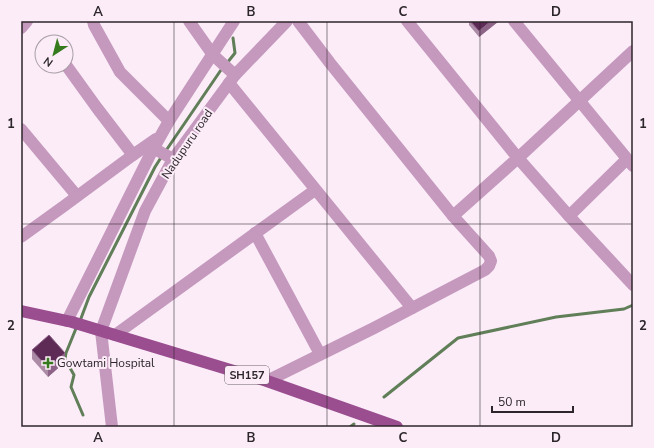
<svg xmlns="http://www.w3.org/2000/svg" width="654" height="448" font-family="'Nunito Sans',sans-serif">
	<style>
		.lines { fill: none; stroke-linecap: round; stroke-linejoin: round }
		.stream { stroke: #607e57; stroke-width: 3 }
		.minor { stroke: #c599bd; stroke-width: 12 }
		.major { stroke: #9a4d8f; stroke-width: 12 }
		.wall { fill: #ac8ba7 }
		.shaded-wall { fill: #8d6487 }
		.building { fill: #5e2a56; stroke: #8d6487 }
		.grid { fill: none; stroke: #2c262a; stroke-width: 1; stroke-opacity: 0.55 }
		.poi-dot { fill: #357b1d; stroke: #fbecf8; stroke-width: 1.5 }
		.labels { text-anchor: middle; stroke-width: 4; stroke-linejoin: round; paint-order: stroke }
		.shield { fill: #fbecf8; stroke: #6a6168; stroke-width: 1 }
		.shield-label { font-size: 11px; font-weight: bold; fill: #2c262a }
		.street-label { font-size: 12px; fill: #2c262a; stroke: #fbecf8 }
		.poi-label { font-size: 12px; fill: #2c262a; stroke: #fbecf8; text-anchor: start }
		.neatline { fill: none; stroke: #2c262a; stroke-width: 1.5 }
		.grid-label { font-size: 13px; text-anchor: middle; font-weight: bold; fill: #2c262a }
	</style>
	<rect width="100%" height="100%" fill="#fbecf8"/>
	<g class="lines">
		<!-- stream -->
		<g class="stream">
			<path d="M227 63 235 53 233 38"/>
			<path d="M165 152 223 67"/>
			<path d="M80 321 89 297 155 167 162 156"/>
			<path d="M77 326 66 353 65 359 74 375 71 387 83 415"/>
			<path d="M384 397 458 338 556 317 624 309 633 305"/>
			<path d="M350 427 354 424"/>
		</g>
		<!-- minor -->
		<g class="minor">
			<path d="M93 21 94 25 120 72 169 121"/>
			<path d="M189 21 213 55 235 75"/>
			<path d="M298 21 330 63 453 216 518 158 569 216 633 285"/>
			<path d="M407 21 518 158 633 51"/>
			<path d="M514 21 633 166"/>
			<path d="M21 28 27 21"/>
			<path d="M66 65 97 108 133 155 156 139"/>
			<path d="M229 83 412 308"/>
			<path d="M21 129 77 196"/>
			<path d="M153 148 173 159"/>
			<path d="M569 216 627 159"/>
			<path d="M255 233 320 354"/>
			<path d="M21 237 64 206 133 155"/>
			<path d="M67 321 151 153 169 121 234 21"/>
			<path d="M115 335 315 190"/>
			<path d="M267 381 374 328 485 270 489 266 491 261 489 256 453 216"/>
			<path d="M112 427 101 331 145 211 173 159 235 75 287 21"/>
		</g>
		<!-- major -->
		<path class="major" d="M21 311 72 322 267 381 397 427"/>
	</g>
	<!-- wall -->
	<g class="wall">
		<path d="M469 21H499L479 37 469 25Z"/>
		<path d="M32 350 65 362 48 377 32 359Z"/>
	</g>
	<!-- shaded-wall -->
	<g class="shaded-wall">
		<path d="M491 21H499L479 37V31Z"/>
		<path d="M65 353V362L48 377V368Z"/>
	</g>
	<!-- building -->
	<g class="building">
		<path d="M470 21H491L479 31Z"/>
		<path d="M49 335 65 353 48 368 32 350Z"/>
	</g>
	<!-- grid -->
	<path class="grid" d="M174 21V427M327 21V427M480 21V427M21 224H633"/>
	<!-- markers -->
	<path class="poi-dot" d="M46 357h4v4h4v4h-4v4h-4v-4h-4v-4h4z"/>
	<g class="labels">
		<!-- shield labels -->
		<rect class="shield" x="225" y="366" width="44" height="18" rx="3"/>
		<g class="shield-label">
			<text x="247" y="379">SH157</text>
		</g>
		<!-- street labels -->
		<g class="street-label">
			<text transform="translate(187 144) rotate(-56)" y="4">Nadupuru road</text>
		</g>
		<!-- poi labels -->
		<g class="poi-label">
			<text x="57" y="367">Gowtami Hospital</text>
		</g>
	</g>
	<!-- border -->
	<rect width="654" height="448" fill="none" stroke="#fbecf8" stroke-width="44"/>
	<!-- north arrow -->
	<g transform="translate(54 54) rotate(216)"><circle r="19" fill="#fbecf8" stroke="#a89da6"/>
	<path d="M0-3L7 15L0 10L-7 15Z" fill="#357b1d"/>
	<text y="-6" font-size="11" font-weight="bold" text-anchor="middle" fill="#2c262a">N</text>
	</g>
	<!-- scale -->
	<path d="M492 406v6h81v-6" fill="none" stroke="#2c262a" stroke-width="2"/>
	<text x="498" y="406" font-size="12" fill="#2c262a" stroke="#fbecf8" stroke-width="3" paint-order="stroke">50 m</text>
	<rect x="22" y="22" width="610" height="404" class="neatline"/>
	<g class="grid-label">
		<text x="98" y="16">A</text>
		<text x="251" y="16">B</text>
		<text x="403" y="16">C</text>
		<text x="556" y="16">D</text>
		<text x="11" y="128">1</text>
		<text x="643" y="128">1</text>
		<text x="11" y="330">2</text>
		<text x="643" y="330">2</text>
		<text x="98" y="442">A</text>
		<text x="251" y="442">B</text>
		<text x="403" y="442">C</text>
		<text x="556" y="442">D</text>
	</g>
</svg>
